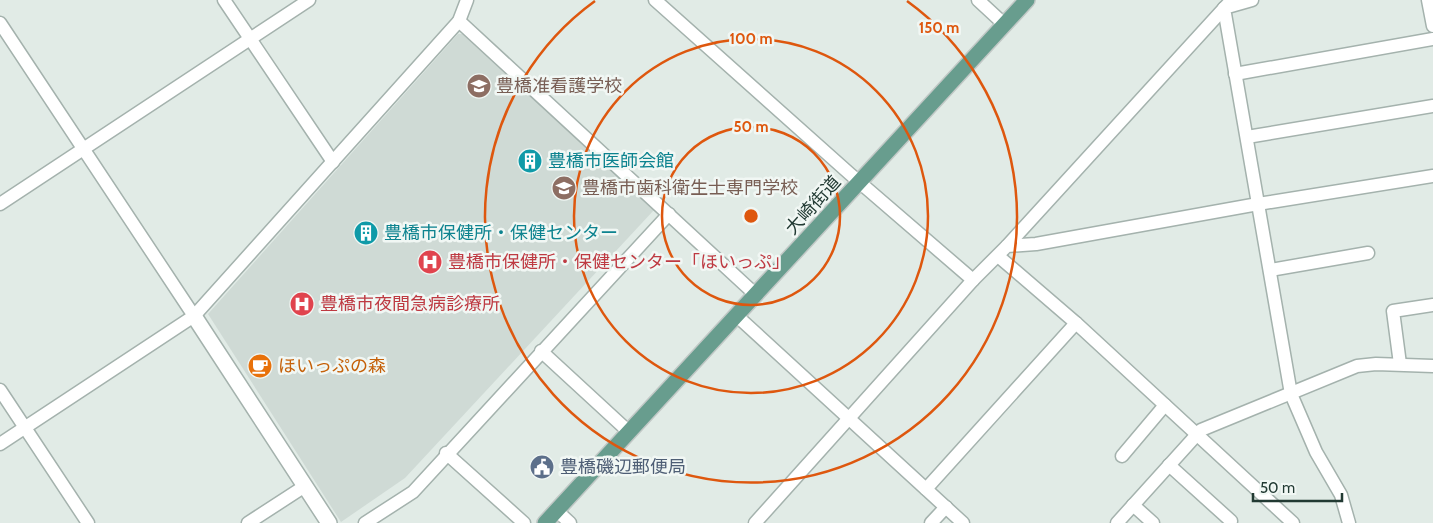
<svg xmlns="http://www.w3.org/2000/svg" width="1433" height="523" font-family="Cabin,'Noto Sans JP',sans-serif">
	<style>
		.built { fill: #cfdad5 }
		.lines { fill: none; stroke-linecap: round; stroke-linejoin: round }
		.minor-casing { stroke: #a4b2ad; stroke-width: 15 }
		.tertiary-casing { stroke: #a4b2ad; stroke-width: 18 }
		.primary-casing { stroke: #c1c8c6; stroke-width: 18 }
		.minor { stroke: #fff; stroke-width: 12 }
		.tertiary { stroke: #fff; stroke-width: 15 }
		.primary { stroke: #689d8e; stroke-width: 15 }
		.ring { fill: none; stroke: #de570e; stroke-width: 2.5 }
		.labels { text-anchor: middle; stroke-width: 5; stroke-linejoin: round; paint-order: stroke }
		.education-label { font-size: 18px; fill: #785e54; stroke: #f1f7f4; text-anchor: start }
		.culture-label { font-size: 18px; fill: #0d838f; stroke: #f1f7f4; text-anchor: start }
		.street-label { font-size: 18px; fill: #223a33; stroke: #f1f7f4 }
		.health-label { font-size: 18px; fill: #be3a42; stroke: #f1f7f4; text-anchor: start }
		.food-label { font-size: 18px; fill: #c56008; stroke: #f1f7f4; text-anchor: start }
		.service-label { font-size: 18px; fill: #4e5e75; stroke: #f1f7f4; text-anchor: start }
		.centre { fill: #de570e; stroke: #f1f7f4; stroke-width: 2.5 }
		.ring-label { font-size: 15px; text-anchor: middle; font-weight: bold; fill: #de570e; stroke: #f1f7f4; stroke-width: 5; stroke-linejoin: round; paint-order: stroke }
	</style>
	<rect width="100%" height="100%" fill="#e1ebe6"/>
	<!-- built -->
	<path class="built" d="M458 34H464L654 210 405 478 341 522 208 314Z"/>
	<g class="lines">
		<defs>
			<g id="minor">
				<path d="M224 0 333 162"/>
				<path d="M655 0 850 174 973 280"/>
				<path d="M978 0 1005 25"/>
				<path d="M1252 0 1224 8 1291 394 1316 452 1341 495 1349 523"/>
				<path d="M1428 0 1433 26"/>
				<path d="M459 21 756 295"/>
				<path d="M0 23 194 316"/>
				<path d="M1235 74 1433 39"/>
				<path d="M1247 137 1433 106"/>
				<path d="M0 204 309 0"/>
				<path d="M1007 246 1228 4"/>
				<path d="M998 256 1076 323 1293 523"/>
				<path d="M1270 270 1368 253"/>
				<path d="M737 316 963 523"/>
				<path d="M541 351 629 432"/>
				<path d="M1400 364 1393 311 1433 305"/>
				<path d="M0 390 88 523"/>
				<path d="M0 444 194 316 459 21 467 0"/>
				<path d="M446 453 524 523"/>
				<path d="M1122 456 1165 405"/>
				<path d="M1169 465 1231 521"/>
				<path d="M926 489 1076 323"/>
				<path d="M1133 505 1153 523"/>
				<path d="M556 510 570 523"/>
				<path d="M248 523 305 486"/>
				<path d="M365 523 413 492 669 214"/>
				<path d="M755 523 973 280 1007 246 1036 244 1258 204 1433 176"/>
				<path d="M931 523 946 507"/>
				<path d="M1117 523 1201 430 1357 366 1376 364 1433 366"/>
			</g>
			<path id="tertiary" d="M194 316 329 523"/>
			<path id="primary" d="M545 523 1027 0"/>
		</defs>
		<!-- minor casing -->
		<use href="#minor" class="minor-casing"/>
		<!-- tertiary casing -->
		<use href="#tertiary" class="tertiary-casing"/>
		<!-- primary casing -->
		<use href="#primary" class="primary-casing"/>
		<!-- minor -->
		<use href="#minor" class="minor"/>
		<!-- tertiary -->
		<use href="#tertiary" class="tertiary"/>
		<!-- primary -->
		<use href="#primary" class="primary"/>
	</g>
	<!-- distance rings -->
	<g class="ring">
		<circle cx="751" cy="216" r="89"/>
		<circle cx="751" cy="216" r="177"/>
		<path d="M907 1A266 266 0 1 1 595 1"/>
	</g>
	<!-- icons -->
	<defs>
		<symbol id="university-disc" viewBox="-11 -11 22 22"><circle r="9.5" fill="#8d6e63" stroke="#f1f7f4"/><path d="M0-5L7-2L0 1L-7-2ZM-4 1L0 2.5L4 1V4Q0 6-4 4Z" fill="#fff"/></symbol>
		<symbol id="building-disc" viewBox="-11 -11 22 22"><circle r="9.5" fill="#0f9aa8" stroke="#f1f7f4"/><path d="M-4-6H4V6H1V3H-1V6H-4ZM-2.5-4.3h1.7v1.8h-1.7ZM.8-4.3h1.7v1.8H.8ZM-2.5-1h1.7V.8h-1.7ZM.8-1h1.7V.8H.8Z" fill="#fff"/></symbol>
		<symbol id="hospital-disc" viewBox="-11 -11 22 22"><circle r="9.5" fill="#e0444e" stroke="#f1f7f4"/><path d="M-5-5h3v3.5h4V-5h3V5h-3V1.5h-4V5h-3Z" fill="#fff"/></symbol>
		<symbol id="cafe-disc" viewBox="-11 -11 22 22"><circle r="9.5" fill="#e8710a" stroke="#f1f7f4"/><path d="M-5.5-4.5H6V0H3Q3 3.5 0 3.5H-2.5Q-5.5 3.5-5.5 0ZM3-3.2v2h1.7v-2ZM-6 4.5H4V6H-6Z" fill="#fff"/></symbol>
		<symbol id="civic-disc" viewBox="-11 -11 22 22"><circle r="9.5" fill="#5c6f8a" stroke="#f1f7f4"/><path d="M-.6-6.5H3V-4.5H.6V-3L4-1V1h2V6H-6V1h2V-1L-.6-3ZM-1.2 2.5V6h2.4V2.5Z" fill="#fff"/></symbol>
	</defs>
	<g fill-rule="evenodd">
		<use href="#university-disc" x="465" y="72" width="28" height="28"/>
		<use href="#building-disc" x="516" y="147" width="28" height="28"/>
		<use href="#university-disc" x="550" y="174" width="28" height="28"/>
		<use href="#building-disc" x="352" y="219" width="28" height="28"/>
		<use href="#hospital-disc" x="416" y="248" width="28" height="28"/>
		<use href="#hospital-disc" x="288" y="290" width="28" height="28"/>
		<use href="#cafe-disc" x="246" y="352" width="28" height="28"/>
		<use href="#civic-disc" x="528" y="453" width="28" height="28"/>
	</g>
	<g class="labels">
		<!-- education labels -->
		<g class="education-label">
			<text x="496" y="92">豊橋准看護学校</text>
			<text x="582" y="194">豊橋市歯科衛生士専門学校</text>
		</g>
		<!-- culture labels -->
		<g class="culture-label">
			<text x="548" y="167">豊橋市医師会館</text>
			<text x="384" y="239">豊橋市保健所・保健センター</text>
		</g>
		<!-- street labels -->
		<g class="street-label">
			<text transform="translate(813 205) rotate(-48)" y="6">大崎街道</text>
		</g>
		<!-- health labels -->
		<g class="health-label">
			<text x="448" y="268">豊橋市保健所・保健センター「ほいっぷ」</text>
			<text x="320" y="310">豊橋市夜間急病診療所</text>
		</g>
		<!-- food labels -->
		<g class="food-label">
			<text x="278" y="372">ほいっぷの森</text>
		</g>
		<!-- service labels -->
		<g class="service-label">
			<text x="560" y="473">豊橋磯辺郵便局</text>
		</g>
	</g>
	<circle cx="751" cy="216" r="8" class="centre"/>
	<g class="ring-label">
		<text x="939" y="33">150 m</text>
		<text x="751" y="44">100 m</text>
		<text x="751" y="132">50 m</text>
	</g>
	<!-- scale -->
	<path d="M1253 493v8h89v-8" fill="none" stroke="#223a33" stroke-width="2.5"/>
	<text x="1260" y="493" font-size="15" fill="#223a33" stroke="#f1f7f4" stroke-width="4" paint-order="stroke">50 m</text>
</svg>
